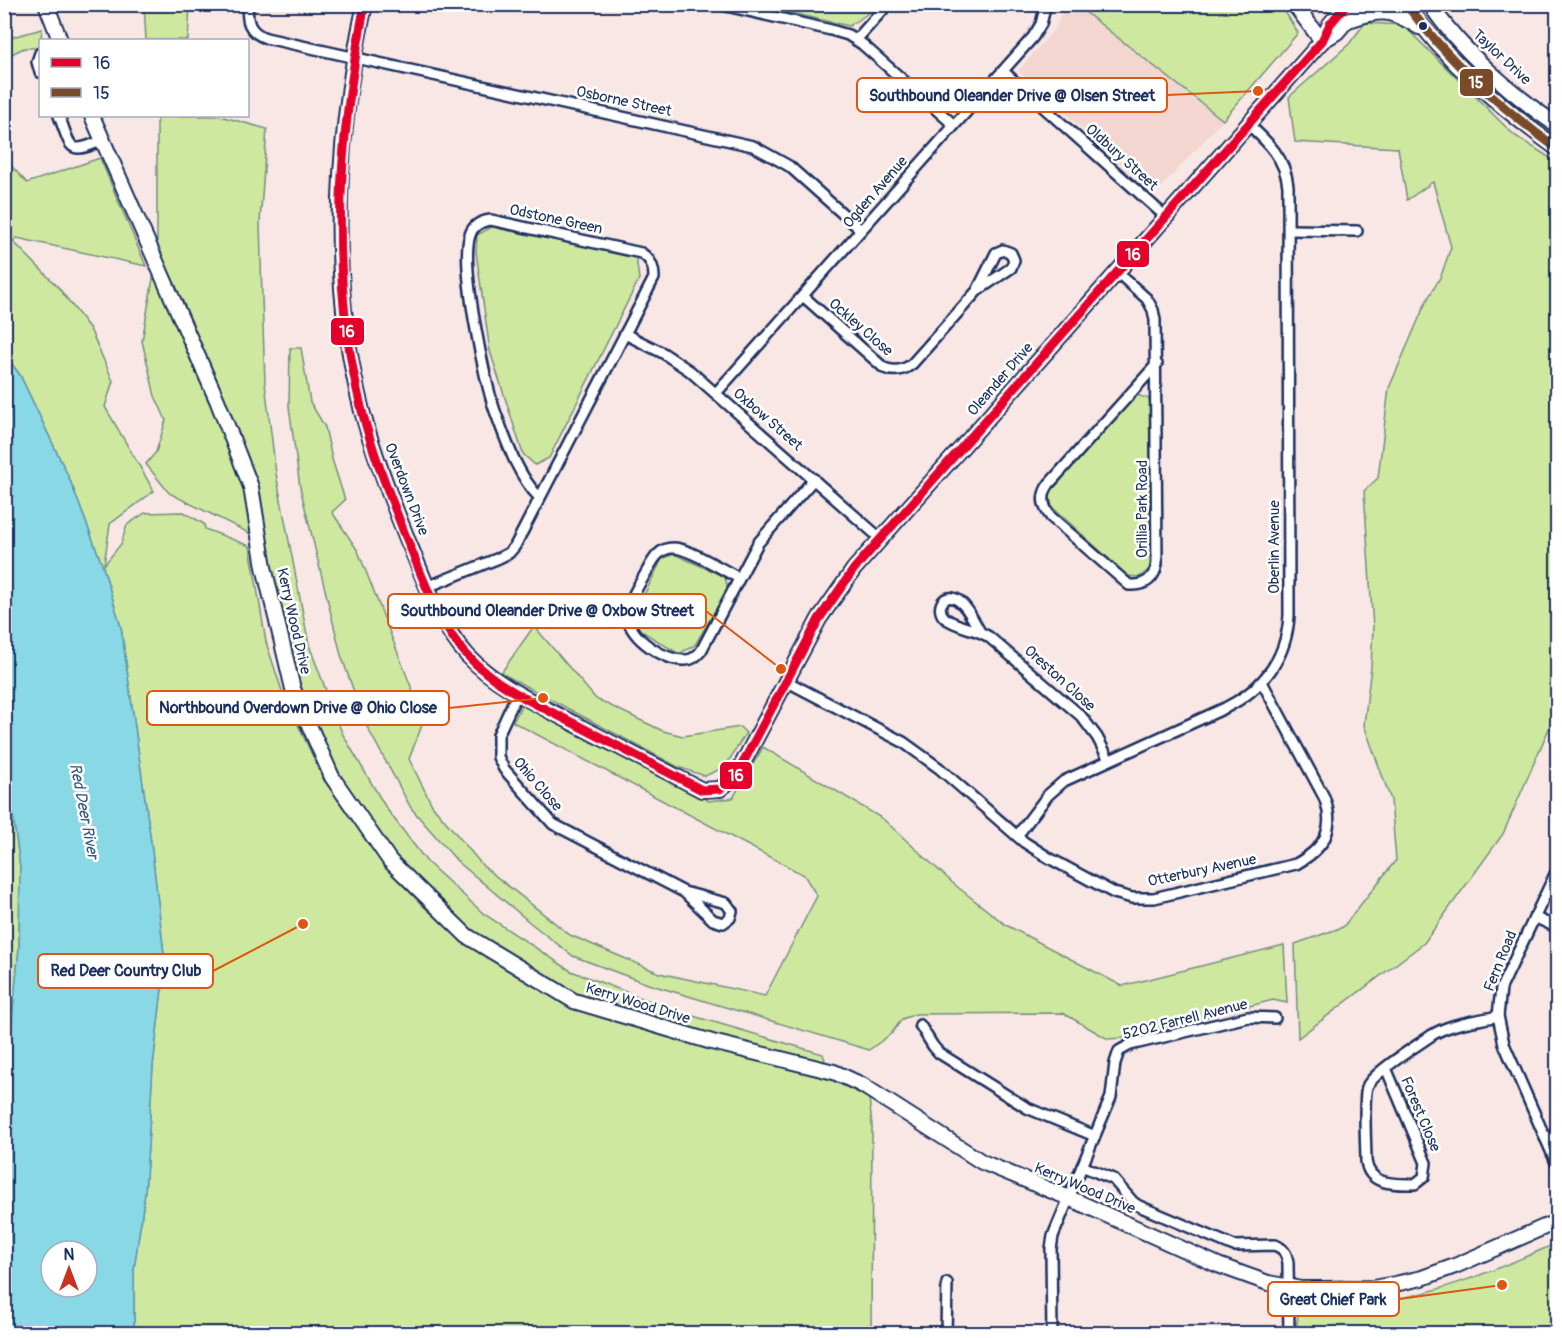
<svg xmlns="http://www.w3.org/2000/svg" width="1562" height="1338" font-family="Pangolin,sans-serif">
	<style>
		.built { fill: #f4d6d1 }
		.green { fill: #cee99f; stroke: #748c7e; stroke-width: 1.5 }
		.water { fill: #89d8e6; stroke: #5d94b0; stroke-width: 1.5; fill-rule: evenodd }
		.lines { fill: none; stroke-linecap: round; stroke-linejoin: round }
		.street-casing { stroke: #1b2f5e; stroke-width: 14 }
		.secondary-casing { stroke: #1b2f5e; stroke-width: 18 }
		.street { stroke: #fff; stroke-width: 9 }
		.secondary { stroke: #fff; stroke-width: 14 }
		.bus-1-casing { stroke: #fff; stroke-width: 14 }
		.bus-2-casing { stroke: #fff; stroke-width: 14 }
		.bus-1 { stroke: #e4002b; stroke-width: 9 }
		.bus-2 { stroke: #7a4b2a; stroke-width: 9 }
		.bus-dot { fill: #1b2f5e; stroke: #fff; stroke-width: 2 }
		.labels { text-anchor: middle; stroke-width: 5; stroke-linejoin: round; paint-order: stroke }
		.street-label { font-size: 15px; fill: #1b2f5e; stroke: #fff }
		.water-label { font-size: 16px; font-style: italic; fill: #365980; stroke: #fff }
		.leader { fill: none; stroke: #de5710; stroke-width: 2 }
		.callout-dot { fill: #de5710; stroke: #fff; stroke-width: 2 }
		.callout { fill: #fff; stroke: #de5710; stroke-width: 2 }
		.callout-label { font-size: 16px; text-anchor: middle; font-weight: bold; fill: #1b2f5e }
		.line-badge { stroke: #fff; stroke-width: 2 }
		.badge-label { font-size: 16px; text-anchor: middle; font-weight: bold; fill: #fff }
	</style>
	<rect width="100%" height="100%" fill="#f8e7e4"/>
	<filter id="ink" filterUnits="userSpaceOnUse"><feTurbulence type="fractalNoise" baseFrequency=".0167" numOctaves="2"/><feDisplacementMap in="SourceGraphic" scale="12" xChannelSelector="R" yChannelSelector="G"/><feConvolveMatrix kernelMatrix="1 2 1 2 8 2 1 2 1" color-interpolation-filters="sRGB"/></filter>
	<g filter="url(#ink)">
		<!-- built -->
		<path class="built" d="M1063 5H1076L1223 120 1155 194 1018 71 1057 26Z"/>
		<!-- green -->
		<g class="green">
			<path d="M144 5H190L188 40H146Z"/>
			<path d="M756 5H875L867 14 849 26Z"/>
			<path d="M1076 5H1281L1298 33 1223 120Z"/>
			<path d="M1365 23 1403 25 1514 135 1558 163 1557 710 1503 834 1424 943 1298 1038 1295 944 1343 927 1396 860 1391 800 1364 725 1371 667 1373 628 1364 491 1378 478 1389 388 1426 302 1441 276 1451 247 1433 182 1407 200 1398 148 1295 142 1289 97 1349 44Z"/>
			<path d="M42 29 40 48H24L5 57V39Z"/>
			<path d="M157 116H220L267 129 260 222 262 298 265 383 276 474 309 645 342 733 386 808 427 862 484 914 571 971 676 1011 823 1054 826 1064 574 1001 467 936 390 861 332 777 293 689 259 538 169 493 146 464 156 452 166 420 155 396 142 341 157 256Z"/>
			<path d="M4 158 27 183 100 158 146 266 17 238 13 241 58 287 90 329 113 381 105 407 154 491 110 524 104 565 121 544 127 525 145 513 184 512 204 524 205 529 250 546 266 642 282 691 324 780 383 864 424 907 466 942 499 964 572 1007 710 1049 832 1080 869 1098 872 1125 871 1333H134V1269L145 1193 153 1066 165 963 151 842 121 627 103 567 70 480 20 375 5 355Z"/>
			<path d="M492 227 636 257 639 279 549 458 535 465 523 454 490 351 476 252 477 235Z"/>
			<path d="M290 348H301L310 402 325 427 332 459 345 500 332 512 358 551 424 720 409 759 432 805 483 866 570 935 659 973 765 996 817 896 804 875 513 722 522 704 709 801 733 798 763 747 883 819 955 885 1006 925 1122 986 1284 945 1287 1003 1273 1000 1123 1038 1108 1039 1063 1013 916 1014 902 1019 892 1033 869 1050 648 984 573 956 533 925 457 861 411 808 365 723 341 655 300 487 289 406Z"/>
			<path d="M1137 395 1149 399 1151 407 1150 569 1139 577 1128 576 1052 507 1049 493Z"/>
			<path d="M674 554 725 577 728 589 695 645 679 654 638 629 635 613 662 559Z"/>
			<path d="M534 626 596 699 663 731 683 736 740 727 746 733 725 767 705 776 678 767 501 673Z"/>
			<path d="M5 747 20 868 19 948 5 1103Z"/>
			<path d="M1557 1243V1333H1296L1299 1305 1307 1301C1331 1302 1357 1305 1381 1301 1440 1294 1503 1267 1557 1243Z"/>
		</g>
		<!-- water -->
		<path class="water" d="M5 355 20 375 70 480 103 567 121 627 151 842 165 963 153 1066 145 1193 134 1269V1333H5L4 1103 19 948 20 868 4 747ZM51 1251H87V1287H51Z"/>
		<g class="lines">
			<defs>
				<g id="street">
					<path d="M248 4C246 21 249 32 266 38L753 146 789 166 861 230"/>
					<path d="M718 4 831 30 848 35 862 44 954 125"/>
					<path d="M856 40 888 4"/>
					<path d="M40 53 37 62 40 72"/>
					<path d="M1003 71 1166 217"/>
					<path d="M59 116C72 148 67 156 103 140"/>
					<path d="M1289 230 1357 231"/>
					<path d="M1117 272 1147 299 1153 310 1155 320 1157 564C1154 579 1145 586 1129 585L1051 517C1042 506 1041 495 1049 484L1157 364"/>
					<path d="M803 296 884 368C894 372 903 371 912 364L977 291 1011 268 1014 260 1011 253 1003 250 996 253 977 291"/>
					<path d="M625 334 663 353 690 371 881 539"/>
					<path d="M716 393 1033 37 1041 24 1046 4"/>
					<path d="M739 578C725 571 687 547 673 548 659 548 653 560 647 571 640 584 627 601 628 617 629 638 666 662 686 660 693 660 697 656 701 651L758 543 814 479"/>
					<path d="M427 587 499 558 509 553 515 546 654 278C654 267 651 259 641 253L491 220C482 221 473 225 470 235 460 264 484 380 495 411 506 440 517 475 539 497"/>
					<path d="M979 630C973 620 967 605 956 599 943 593 935 609 945 618 958 628 976 628 989 637L1081 716 1097 737 1109 760"/>
					<path d="M786 681 903 742 939 768 1024 842 1049 858 1114 893 1132 898H1154L1296 864C1325 848 1336 829 1324 797L1262 682"/>
					<path d="M517 694 498 735V757L504 769 553 824 684 892 726 903 732 911 730 918 723 923 713 920 684 892"/>
					<path d="M1017 836 1048 795 1064 781 1225 708C1263 689 1287 658 1289 615L1288 186C1285 158 1268 142 1248 124"/>
					<path d="M1558 868 1501 988 1498 1016 1504 1044 1558 1167"/>
					<path d="M1534 917 1558 928"/>
					<path d="M920 1025 933 1046 939 1053 1027 1108 1095 1136"/>
					<path d="M1386 1068 1426 1163 1424 1177 1415 1184C1395 1184 1369 1186 1366 1161 1366 1145 1363 1100 1367 1087 1372 1073 1418 1045 1432 1035 1451 1023 1476 1021 1498 1016"/>
					<path d="M1545 1138 1558 1133"/>
					<path d="M1082 1166 1113 1179 1133 1202 1139 1206 1234 1246 1275 1245C1284 1249 1287 1254 1288 1263L1289 1334"/>
					<path d="M946 1334 947 1283"/>
					<path d="M1052 1334 1051 1249 1053 1236 1111 1097 1115 1063 1119 1051 1130 1045 1248 1017 1275 1018"/>
				</g>
				<g id="secondary">
					<path d="M46 4 60 40"/>
					<path d="M365 4C336 137 328 278 362 411 374 455 391 499 408 541 425 580 438 623 467 655 496 686 537 704 575 724 617 746 659 768 702 790L720 789 736 776 819 619 854 569 1322 41 1337 32 1361 4"/>
					<path d="M1294 4 1322 41"/>
					<path d="M1406 4C1446 62 1501 108 1558 149"/>
					<path d="M1430 4C1459 49 1514 96 1558 126"/>
					<path d="M1348 20C1381 10 1388 8 1419 27"/>
					<path d="M1322 41 1330 24 1347 4"/>
					<path d="M92 116 217 400 251 487 264 567 293 689 332 777 390 861 467 936 574 1001 712 1042 834 1072 862 1085 982 1162 1069 1198 1218 1265 1268 1283 1301 1289H1325L1373 1288 1395 1284 1422 1278 1455 1266 1558 1221"/>
				</g>
			</defs>
			<!-- street casing -->
			<use href="#street" class="street-casing"/>
			<!-- secondary casing -->
			<use href="#secondary" class="secondary-casing"/>
			<!-- street -->
			<use href="#street" class="street"/>
			<!-- secondary -->
			<use href="#secondary" class="secondary"/>
			<defs>
				<path id="bus-1" d="M365 4C338 139 328 276 362 411 373 454 390 496 406 537 423 577 437 623 467 655 496 687 538 705 575 724 617 746 660 768 702 790L720 789 736 776 819 619 854 569 1322 41 1330 24 1347 4"/>
				<path id="bus-2" d="M1406 4C1449 62 1500 107 1558 149"/>
			</defs>
			<!-- bus-1 casing -->
			<use href="#bus-1" class="bus-1-casing"/>
			<!-- bus-2 casing -->
			<use href="#bus-2" class="bus-2-casing"/>
			<!-- bus-1 -->
			<use href="#bus-1" class="bus-1"/>
			<!-- bus-2 -->
			<use href="#bus-2" class="bus-2"/>
		</g>
	</g>
	<!-- markers -->
	<circle class="bus-dot" cx="1423" cy="26" r="5"/>
	<g class="labels">
		<!-- street labels -->
		<g class="street-label">
			<text transform="translate(1502 57) rotate(43)" y="5">Taylor Drive</text>
			<text transform="translate(624 101) rotate(12)" y="5">Osborne Street</text>
			<text transform="translate(1122 157) rotate(42)" y="5">Oldbury Street</text>
			<text transform="translate(875 192) rotate(-49)" y="5">Ogden Avenue</text>
			<text transform="translate(556 219) rotate(12)" y="5">Odstone Green</text>
			<text transform="translate(861 327) rotate(41)" y="5">Ockley Close</text>
			<text transform="translate(1000 379) rotate(-49)" y="5">Oleander Drive</text>
			<text transform="translate(768 419) rotate(41)" y="5">Oxbow Street</text>
			<text transform="translate(407 489) rotate(69)" y="5">Overdown Drive</text>
			<text transform="translate(1142 509) rotate(-90)" y="5">Orillia Park Road</text>
			<text transform="translate(1274 547) rotate(-90)" y="5">Oberlin Avenue</text>
			<text transform="translate(294 621) rotate(77)" y="5">Kerry Wood Drive</text>
			<text transform="translate(1060 678) rotate(42)" y="5">Oreston Close</text>
			<text transform="translate(538 784) rotate(49)" y="5">Ohio Close</text>
			<text transform="translate(1202 870) rotate(-12)" y="5">Otterbury Avenue</text>
			<text transform="translate(1500 961) rotate(-68)" y="5">Fern Road</text>
			<text transform="translate(638 1003) rotate(17)" y="5">Kerry Wood Drive</text>
			<text transform="translate(1185 1019) rotate(-14)" y="5">5202 Farrell Avenue</text>
			<text transform="translate(1421 1114) rotate(67)" y="5">Forest Close</text>
			<text transform="translate(1085 1188) rotate(23)" y="5">Kerry Wood Drive</text>
		</g>
		<!-- water labels -->
		<g class="water-label">
			<text transform="translate(85 811) rotate(79)" y="6">Red Deer River</text>
		</g>
	</g>
	<!-- callouts -->
	<path class="leader" d="M1258 91L1167 95M781 669L706 611M543 698L449 708M303 924L213 971M1502 1285L1399 1299"/>
	<g class="callout-dot">
		<circle cx="1258" cy="91" r="6"/>
		<circle cx="781" cy="669" r="6"/>
		<circle cx="543" cy="698" r="6"/>
		<circle cx="303" cy="924" r="6"/>
		<circle cx="1502" cy="1285" r="6"/>
	</g>
	<g class="callout">
		<rect x="857" y="78" width="310" height="34" rx="6"/>
		<rect x="388" y="594" width="318" height="34" rx="6"/>
		<rect x="147" y="691" width="302" height="34" rx="6"/>
		<rect x="38" y="954" width="175" height="34" rx="6"/>
		<rect x="1268" y="1282" width="131" height="34" rx="6"/>
	</g>
	<g class="callout-label">
		<text x="1012" y="101">Southbound Oleander Drive @ Olsen Street</text>
		<text x="547" y="616">Southbound Oleander Drive @ Oxbow Street</text>
		<text x="298" y="713">Northbound Overdown Drive @ Ohio Close</text>
		<text x="126" y="976">Red Deer Country Club</text>
		<text x="1333" y="1305">Great Chief Park</text>
	</g>
	<g class="line-badge">
		<rect x="1459" y="68" width="35" height="29" rx="6" fill="#7a4b2a"/>
		<rect x="1116" y="240" width="34" height="28" rx="6" fill="#e4002b"/>
		<rect x="330" y="317" width="35" height="29" rx="6" fill="#e4002b"/>
		<rect x="719" y="761" width="34" height="29" rx="6" fill="#e4002b"/>
	</g>
	<g class="badge-label">
		<text x="1476" y="88">15</text>
		<text x="1133" y="260">16</text>
		<text x="347" y="337">16</text>
		<text x="736" y="781">16</text>
	</g>
	<!-- margin -->
	<rect width="1562" height="1338" fill="none" stroke="#fff" stroke-width="24"/>
	<rect x="12" y="12" width="1538" height="1314" fill="none" stroke="#1b2f5e" stroke-width="2" filter="url(#ink)"/>
	<!-- legend -->
	<rect x="39" y="39" width="210" height="78" fill="#ffffff" stroke="#a4acbf" stroke-width="1.5"/>
	<rect x="51" y="58" width="30" height="9" fill="#e4002b" stroke="#a4acbf" stroke-width="1.5"/>
	<text x="93" y="69" font-size="18" fill="#1b2f5e">16</text>
	<rect x="51" y="88" width="30" height="9" fill="#7a4b2a" stroke="#a4acbf" stroke-width="1.5"/>
	<text x="93" y="99" font-size="18" fill="#1b2f5e">15</text>
	<!-- north arrow -->
	<g transform="translate(69 1269)"><circle r="28" fill="#ffffff" stroke="#a4acbf" stroke-width="1.5"/>
	<path d="M0-4.5L10 22L0 15L-10 22Z" fill="#c8321e"/>
	<text y="-9" font-size="16" font-weight="bold" text-anchor="middle" fill="#1b2f5e">N</text>
	</g>
</svg>
